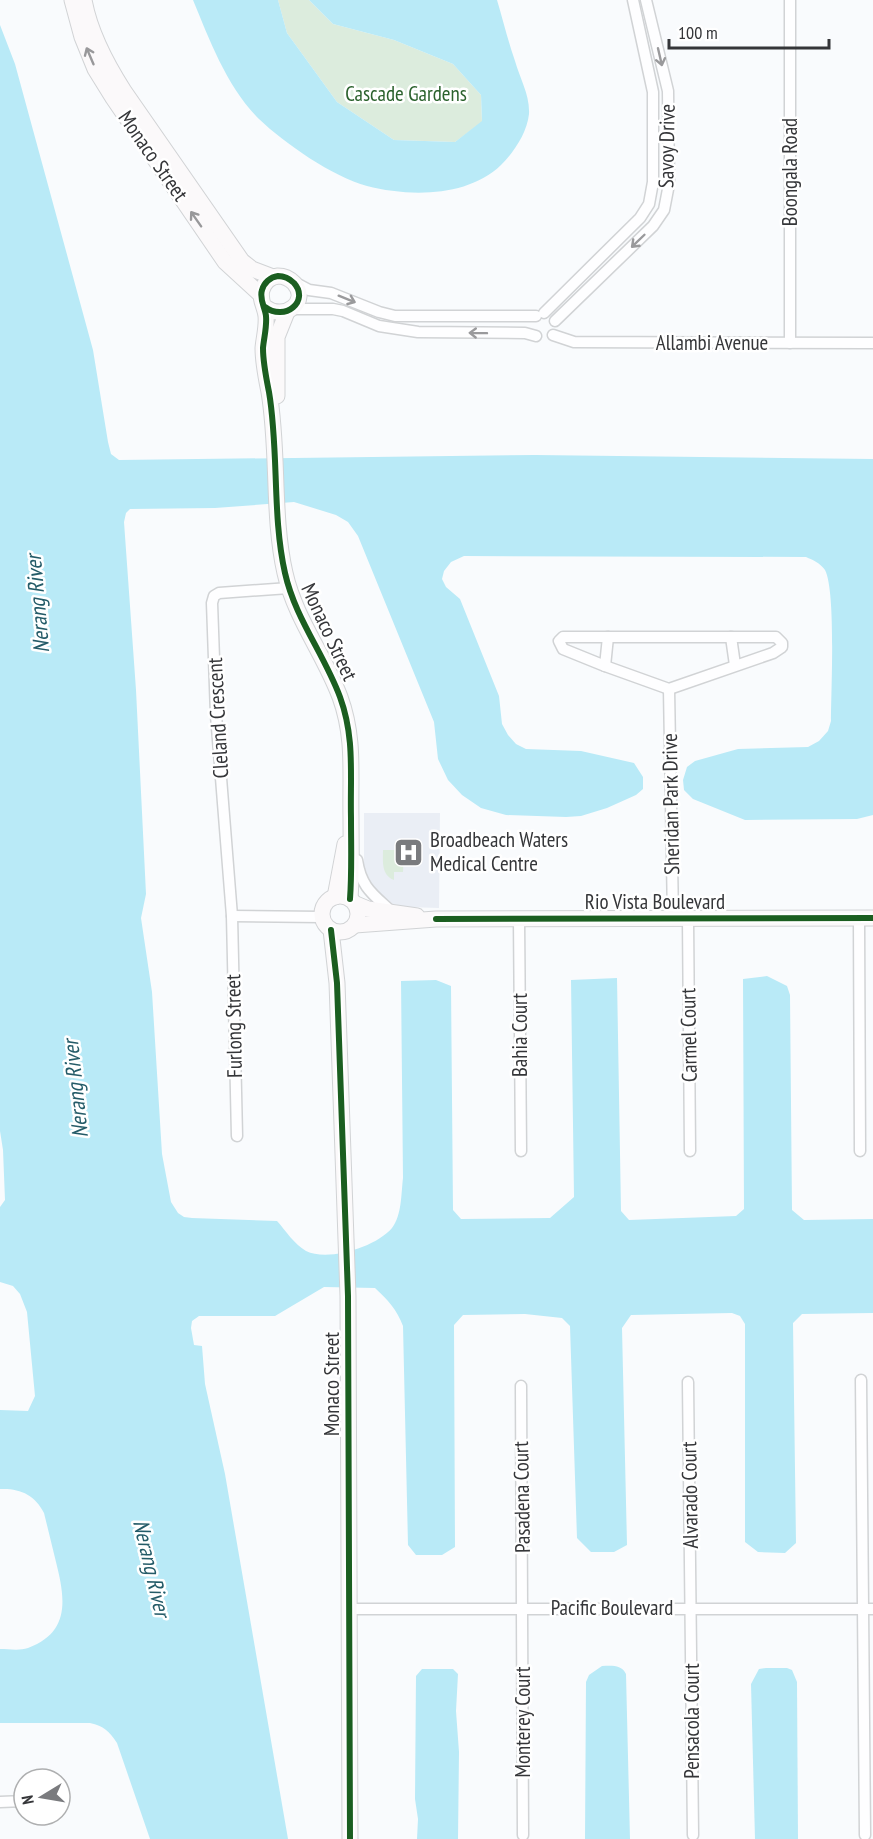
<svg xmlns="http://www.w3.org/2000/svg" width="873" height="1839" font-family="'PT Sans Narrow',sans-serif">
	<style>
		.built { fill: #eaeef5 }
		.green { fill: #dcecdd }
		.water { fill: #b9eaf7 }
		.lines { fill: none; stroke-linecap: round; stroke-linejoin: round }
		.street-casing { stroke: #d1d3d5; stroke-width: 13 }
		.secondary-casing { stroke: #d1d3d5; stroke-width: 17 }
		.street { stroke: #fefeff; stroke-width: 10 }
		.secondary { stroke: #fbf9fa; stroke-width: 15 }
		.cycleway-casing { stroke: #fff; stroke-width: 10 }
		.cycleway { stroke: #1b5e20; stroke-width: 6 }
		.oneway { stroke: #98989a }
		.oneway2 { stroke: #9a9a9c }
		.labels { text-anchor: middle; stroke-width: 5; stroke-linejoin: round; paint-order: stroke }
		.park-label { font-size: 21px; fill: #2b622d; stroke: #fff }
		.street-label { font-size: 21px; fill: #353639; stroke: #fff }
		.poi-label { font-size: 21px; fill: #353639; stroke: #fff; text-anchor: start }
		.water-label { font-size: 22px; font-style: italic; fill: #245b68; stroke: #fff }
	</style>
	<rect width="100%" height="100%" fill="#f9fbfd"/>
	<!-- built -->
	<path class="built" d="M364 813H440L439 908 406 907 393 904 381 895 370 883 364 866Z"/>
	<!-- green -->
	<g class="green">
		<path d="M278 0H309L333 24 394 40 453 64 481 95 482 122 455 142 394 140 337 102 287 33Z"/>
		<path d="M383 850H404L403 872H394V880C381 875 383 861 383 850Z"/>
	</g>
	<!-- water -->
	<g class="water">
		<path d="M193 0H278L287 33 337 102 394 140 455 142 482 121 481 95 453 64 394 40 333 24 309 0H497C503 20 508 41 515 61 520 79 530 95 529 114 527 133 514 152 501 165 468 197 410 197 367 186 333 177 284 143 259 119 227 87 210 41 193 0Z"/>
		<path d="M0 25 15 64 93 350 108 442 111 454 119 460 535 455 873 459V815L857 819 745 820 693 799 684 790 683 780 687 767 695 761 738 749 808 747 819 741 828 731 831 721C831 691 836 591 825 570 820 563 813 560 806 557L464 556 451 562 444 571 442 579 446 587 460 599 499 696 502 724 508 735 516 744 526 749 581 751 634 763 643 777V789L636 795 607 808 581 816 566 817 506 815 481 808 462 795 448 780 438 759 434 722 358 536 348 522 336 515 294 502 215 508 130 509 126 513 124 522 136 690 146 894 141 918 152 992 162 1154 171 1202 178 1213 184 1217 192 1218 277 1221C286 1231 294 1244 306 1251 328 1262 376 1247 392 1228 402 1215 401 1194 403 1178L401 981 436 980 451 986 453 1210 461 1219 550 1218 574 1197 571 980 617 978 621 1211 629 1220 736 1216 744 1209 743 979 767 976 787 986 790 995 792 1210 804 1220 873 1219V1313L802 1314 793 1323 796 1543 785 1553 758 1552 745 1542V1324L740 1316 732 1313 631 1315 622 1328 627 1545 614 1552H591L577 1538 570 1326 562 1318 525 1314 463 1315 454 1325 455 1547 442 1555H416L408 1545 403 1326C397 1310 388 1300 375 1288L324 1287 275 1316H199L192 1321 191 1328 194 1345 202 1346 205 1384 225 1474 288 1839H150L117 1743C109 1731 104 1726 90 1723H0V1649C9 1649 19 1651 28 1648 71 1632 65 1598 56 1562 52 1546 48 1529 44 1513 35 1495 20 1488 0 1489V1410L28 1411 35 1396 27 1312 20 1294 13 1286 0 1282V1207L5 1200 3 1150 0 1131Z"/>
		<path d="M602 1666C611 1666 621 1664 626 1674L630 1839H585L586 1682 589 1675Z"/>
		<path d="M766 1668H787L792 1670 797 1682 798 1839H755L751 1684 759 1669Z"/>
		<path d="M422 1669H453L458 1674 456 1711 459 1752 458 1839H417L418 1819 415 1799 416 1676Z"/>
	</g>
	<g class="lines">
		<defs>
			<g id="street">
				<path d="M790 0V343"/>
				<path d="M292 281 309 290 331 293 379 312 395 316H536"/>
				<path d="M291 309H333L343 311 379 326 418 332 525 333 536 336"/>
				<path d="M544 313 640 218 649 204 653 182V92L633 0"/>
				<path d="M555 321 653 226 664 210 669 184 668 91 646 0"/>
				<path d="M553 335 574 342 873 343"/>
				<path d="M563 637H776L782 643V647L773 653 669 689 605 666 563 649 559 641Z"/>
				<path d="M731 637 735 665"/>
				<path d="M605 666 608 637"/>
				<path d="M669 689 673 918"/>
				<path d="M357 860C361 888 374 895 392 912"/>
				<path d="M232 916 322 917"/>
				<path d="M688 918 690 1151"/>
				<path d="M859 918 860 1151"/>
				<path d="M519 919 521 1151"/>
				<path d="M237 1136 232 916 216 715 212 603 214 596 219 593 289 588"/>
				<path d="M861 1380 865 1835"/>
				<path d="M688 1382 693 1835"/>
				<path d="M521 1386 523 1835"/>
				<path d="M350 1609H873"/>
				<path d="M0 1802 24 1801"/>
			</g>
			<g id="secondary">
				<path d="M72 0 82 37 95 69 113 98 225 262 261 295"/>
				<path d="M84 0C90 33 106 63 124 91L242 261 252 269 273 277"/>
				<path d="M265 307C285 322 310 301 294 283 289 278 284 276 278 276 270 277 264 283 262 290 259 299 265 307 266 316 267 327 264 337 263 348 263 363 266 377 269 392 279 451 272 516 285 573 295 618 324 654 340 697 355 738 350 775 351 818 351 845 352 872 350 899"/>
				<path d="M277 396V337L287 312"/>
				<circle cx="340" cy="914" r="18"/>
				<path d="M335 897 345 844"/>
				<path d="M356 904 368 909 417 916"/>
				<path d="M355 925 436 919 873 918"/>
				<path d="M331 930 337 983 348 1296 350 1839"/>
			</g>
		</defs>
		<!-- street casing -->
		<use href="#street" class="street-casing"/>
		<!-- secondary casing -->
		<use href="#secondary" class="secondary-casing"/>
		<!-- street -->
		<use href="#street" class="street"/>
		<!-- secondary -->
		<use href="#secondary" class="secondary"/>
		<defs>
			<g id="cycleway">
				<path d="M265 307C285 322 310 301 294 283 289 278 284 276 278 276 270 277 264 283 262 290 259 299 265 307 266 316 267 327 264 337 263 348 263 363 266 377 269 392 279 451 272 516 285 573 295 618 324 654 340 697 355 738 350 775 351 818 351 845 352 872 350 899"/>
				<path d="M436 919 873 918"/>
				<path d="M331 930 337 983 348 1296 350 1839"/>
			</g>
		</defs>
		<!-- cycleway casing -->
		<use href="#cycleway" class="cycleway-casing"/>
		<!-- cycleway -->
		<use href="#cycleway" class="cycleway"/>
	</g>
	<!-- one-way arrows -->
	<defs><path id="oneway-shaft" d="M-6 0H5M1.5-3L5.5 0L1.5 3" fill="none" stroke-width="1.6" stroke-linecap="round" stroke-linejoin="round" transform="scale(1.5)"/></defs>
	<g class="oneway">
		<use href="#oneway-shaft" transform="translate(90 56) rotate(-113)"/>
		<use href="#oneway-shaft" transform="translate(196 219) rotate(-125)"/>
	</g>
	<g class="oneway2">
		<use href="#oneway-shaft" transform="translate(660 57) rotate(77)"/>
		<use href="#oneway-shaft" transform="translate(638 241) rotate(136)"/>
		<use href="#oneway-shaft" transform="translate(347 299) rotate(22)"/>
		<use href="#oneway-shaft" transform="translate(478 333) rotate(-179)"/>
	</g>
	<!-- icons -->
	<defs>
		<symbol id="hospital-square" viewBox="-11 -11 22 22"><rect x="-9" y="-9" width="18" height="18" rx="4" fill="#7a7b7e" stroke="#fff"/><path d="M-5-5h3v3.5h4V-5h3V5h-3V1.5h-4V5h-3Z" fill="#fff"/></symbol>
	</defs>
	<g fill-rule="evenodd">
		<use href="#hospital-square" x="392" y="836" width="33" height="33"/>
	</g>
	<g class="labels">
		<!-- park labels -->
		<g class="park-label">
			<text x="406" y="101">Cascade Gardens</text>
		</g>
		<!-- street labels -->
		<g class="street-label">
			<text transform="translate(667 146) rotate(-89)" y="7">Savoy Drive</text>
			<text transform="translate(153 156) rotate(55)" y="7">Monaco Street</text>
			<text transform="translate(790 172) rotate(-90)" y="7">Boongala Road</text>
			<text x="712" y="350">Allambi Avenue</text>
			<text transform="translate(329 632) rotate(65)" y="7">Monaco Street</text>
			<text transform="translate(218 718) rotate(-93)" y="7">Cleland Crescent</text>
			<text transform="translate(671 804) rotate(-91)" y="7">Sheridan Park Drive</text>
			<text x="655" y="909">Rio Vista Boulevard</text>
			<text transform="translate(234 1026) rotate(-91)" y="7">Furlong Street</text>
			<text transform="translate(520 1035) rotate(-90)" y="7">Bahia Court</text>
			<text transform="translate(689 1035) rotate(-91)" y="7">Carmel Court</text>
			<text transform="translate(332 1384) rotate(-90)" y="7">Monaco Street</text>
			<text transform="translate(690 1495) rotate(-91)" y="7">Alvarado Court</text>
			<text transform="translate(522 1497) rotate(-91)" y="7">Pasadena Court</text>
			<text x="612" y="1615">Pacific Boulevard</text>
			<text transform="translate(692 1721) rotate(-90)" y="7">Pensacola Court</text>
			<text transform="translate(523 1722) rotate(-90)" y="7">Monterey Court</text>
		</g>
		<!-- poi labels -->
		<g class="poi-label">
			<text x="430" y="847">Broadbeach Waters<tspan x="430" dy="24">Medical Centre</tspan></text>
		</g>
		<!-- water labels -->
		<g class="water-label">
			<text transform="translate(37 604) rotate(-95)" y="8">Nerang River</text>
			<text transform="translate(75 1089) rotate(-96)" y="8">Nerang River</text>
			<text transform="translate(152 1568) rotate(77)" y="8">Nerang River</text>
		</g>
	</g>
	<!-- north arrow -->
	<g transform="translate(42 1797) rotate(259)"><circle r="28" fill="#ffffff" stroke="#aeafb0" stroke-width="1.5"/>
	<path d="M0-4.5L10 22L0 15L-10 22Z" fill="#7a7b7e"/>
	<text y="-9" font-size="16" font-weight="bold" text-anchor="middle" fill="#353639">N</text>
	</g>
	<!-- scale -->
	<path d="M669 39v9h160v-9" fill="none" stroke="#353639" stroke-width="3"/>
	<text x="678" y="39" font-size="18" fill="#353639" stroke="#ffffff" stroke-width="4.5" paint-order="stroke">100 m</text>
</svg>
